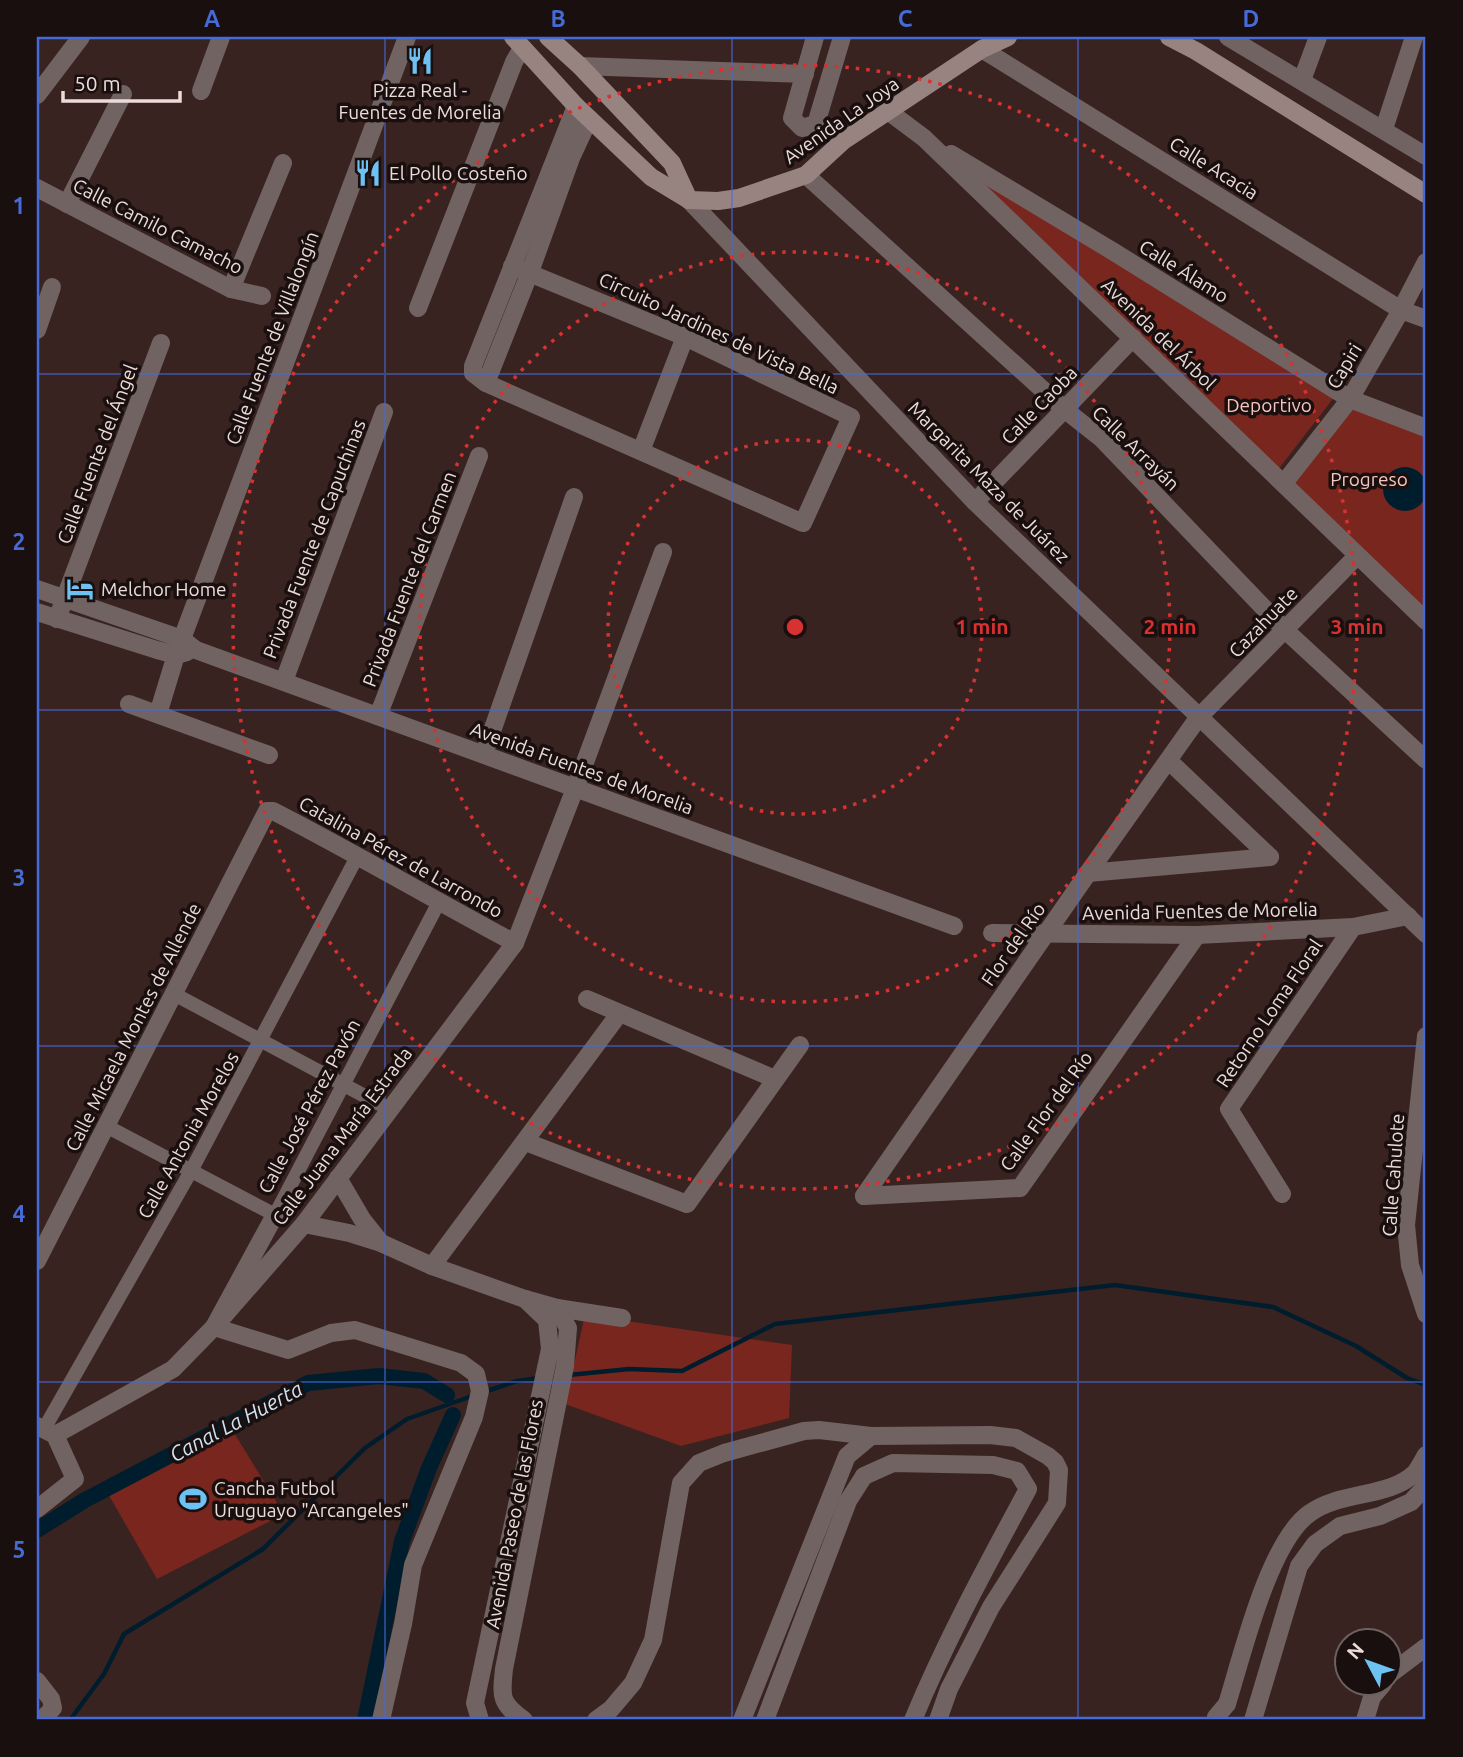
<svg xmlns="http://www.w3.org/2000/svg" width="1463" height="1757" font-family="Ubuntu,sans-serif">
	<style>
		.green { fill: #79261f }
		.water { fill: #001d2d }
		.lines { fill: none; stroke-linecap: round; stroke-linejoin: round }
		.stream { stroke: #001d2d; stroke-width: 4.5 }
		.canal { stroke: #001d2d; stroke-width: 16 }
		.pedestrian { stroke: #706362; stroke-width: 14 }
		.minor { stroke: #706362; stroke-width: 18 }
		.tertiary { stroke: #706362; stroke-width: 18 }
		.secondary { stroke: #978481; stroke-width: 18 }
		.grid { fill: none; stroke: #466ad8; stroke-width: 2; stroke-opacity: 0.55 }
		.ring { fill: none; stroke: #d73131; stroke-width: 3.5; stroke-dasharray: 3.5 7 }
		.labels { text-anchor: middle; stroke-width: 7; stroke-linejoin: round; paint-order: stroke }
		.poi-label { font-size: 19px; fill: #ebdbd9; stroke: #190f0e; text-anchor: start }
		.street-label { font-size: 19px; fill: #ebdbd9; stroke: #190f0e }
		.park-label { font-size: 19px; fill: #f8c5be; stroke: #190f0e }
		.water-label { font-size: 21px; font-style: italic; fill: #cfe5f3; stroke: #190f0e }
		.centre { fill: #d73131; stroke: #190f0e; stroke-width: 3.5 }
		.ring-label { font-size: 21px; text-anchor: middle; font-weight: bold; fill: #d73131; stroke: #190f0e; stroke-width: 7; stroke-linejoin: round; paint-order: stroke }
		.neatline { fill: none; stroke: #466ad8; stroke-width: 2.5 }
		.grid-label { font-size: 23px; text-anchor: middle; font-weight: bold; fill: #466ad8 }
	</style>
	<rect width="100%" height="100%" fill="#392320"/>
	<!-- green -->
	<g class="green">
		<path d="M948 157 1335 396 1277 471Z"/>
		<path d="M1356 406 1426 435V614L1292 482Z"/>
		<path d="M585 1315 792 1345 789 1418 681 1446 565 1404Z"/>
		<path d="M226 1420 284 1514 157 1579 103 1485Z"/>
	</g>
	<!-- water -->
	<circle class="water" cx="1405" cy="489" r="22"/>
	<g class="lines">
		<!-- stream -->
		<g class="stream">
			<path d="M569 1375 629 1369 682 1371 775 1324 1115 1285 1273 1307 1356 1346 1407 1378 1426 1385"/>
			<path d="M484 1392 517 1381 539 1378"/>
			<path d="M70 1720 104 1674 124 1634 263 1549 365 1448 407 1419 475 1395"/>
		</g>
		<!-- canal -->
		<g class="canal">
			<path d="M37 1530 85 1500 308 1383 379 1376 424 1381 447 1395"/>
			<path d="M365 1720 402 1541 429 1468 453 1415"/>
		</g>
		<!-- pedestrian -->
		<g class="pedestrian">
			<path d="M174 994 389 1109"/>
			<path d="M106 1126 275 1215 439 902"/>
			<path d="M44 1429 191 1171 358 855"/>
		</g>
		<!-- minor -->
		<g class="minor">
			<path d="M815 37 792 118 802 128 816 124 842 37"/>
			<path d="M1228 37 1426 156"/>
			<path d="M982 49 1401 310 1426 319"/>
			<path d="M580 66 805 74"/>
			<path d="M1302 80 1318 37"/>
			<path d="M201 91 221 37"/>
			<path d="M37 95 81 37"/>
			<path d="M888 111 924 138 1426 621"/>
			<path d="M1384 129 1414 37"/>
			<path d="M951 154 1114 252 1350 399 1426 428"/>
			<path d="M806 175 1064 409 1102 439 1285 630 1426 760"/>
			<path d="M37 188 231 289 262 296"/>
			<path d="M67 204 123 94"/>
			<path d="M512 266 685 337 851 417 803 523 486 383 473 373V366L576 106"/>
			<path d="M231 289 283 163"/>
			<path d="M418 308 514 62 522 48"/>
			<path d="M37 330 52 287"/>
			<path d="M486 383 530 272 571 158 589 119"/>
			<path d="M641 451 685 337"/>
			<path d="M1284 483 1350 399 1401 310 1426 262"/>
			<path d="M975 502 1133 338"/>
			<path d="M57 619 161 343"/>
			<path d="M284 681 384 412"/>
			<path d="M129 704 269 755"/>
			<path d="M158 714 176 655"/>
			<path d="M378 716 479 456"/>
			<path d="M484 754 574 497"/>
			<path d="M1169 761 1270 857"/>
			<path d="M575 788 954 926"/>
			<path d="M1088 873 1270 857"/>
			<path d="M992 933 1197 935 1353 927 1408 916"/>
			<path d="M587 999 775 1079"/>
			<path d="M1426 1036 1406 1225 1410 1265 1426 1314"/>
			<path d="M526 1142 687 1204 800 1045"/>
			<path d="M338 1178 362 1219 381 1243"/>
			<path d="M1282 1194 1229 1109 1353 927"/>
			<path d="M864 1196 1088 873 1198 718 1357 556"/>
			<path d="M864 1196 1020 1188 1197 935"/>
			<path d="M275 1215 214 1327 288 1350 331 1333 355 1330 461 1363 476 1374 480 1391 474 1417 413 1565 403 1624 381 1720"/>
			<path d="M304 1224 349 1233 381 1243 432 1266 525 1299 557 1308 622 1318"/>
			<path d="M37 1261 267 811H273C355 853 434 900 515 943"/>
			<path d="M432 1266 619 1014"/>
			<path d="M37 1426 55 1435"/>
			<path d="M55 1435 173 1369 214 1327 304 1224 515 943 581 773 663 552"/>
			<path d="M864 1476 893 1463 993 1465 1017 1471 1028 1489C987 1565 946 1640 913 1720"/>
			<path d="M37 1509 75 1479 55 1435"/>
			<path d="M1390 1674 1426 1647"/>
			<path d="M37 1681 51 1699 53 1708 42 1720"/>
			<path d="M480 1720 475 1703 550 1349 547 1320 525 1299"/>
			<path d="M524 1720C500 1703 501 1697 504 1669L565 1366 568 1328 557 1308"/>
			<path d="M596 1720 611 1709 633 1683 653 1640 681 1483 699 1463 724 1453 804 1431 819 1430 871 1436 990 1435 1016 1438 1048 1456 1055 1462 1059 1470 1057 1503 991 1607 949 1689 938 1720"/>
			<path d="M742 1720 847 1456 871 1436"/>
			<path d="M765 1720 848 1501 864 1476"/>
			<path d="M1217 1720 1216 1717 1227 1704C1242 1656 1269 1541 1310 1513 1340 1491 1389 1498 1415 1473 1419 1468 1423 1460 1426 1455"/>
			<path d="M1253 1720 1299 1566 1315 1544 1340 1526 1380 1516 1411 1502 1426 1486"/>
			<path d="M1365 1720 1372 1697 1383 1684"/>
		</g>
		<!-- tertiary -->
		<g class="tertiary">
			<path d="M689 200 975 502 1426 934"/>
			<path d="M37 589 182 639 196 650 575 788"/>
			<path d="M37 612 157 650 176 655 187 652"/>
			<path d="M176 655 407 37"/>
		</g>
		<!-- secondary -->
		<g class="secondary">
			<path d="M513 37 576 106 651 177 689 200 718 201 739 198 806 175 843 141 982 49 1008 37"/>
			<path d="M548 37 580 66 672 163 689 200"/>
			<path d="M1169 37 1196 51 1426 194"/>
		</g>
	</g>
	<!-- grid -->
	<path class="grid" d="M385 37V1720M732 37V1720M1078 37V1720M37 374H1426M37 710H1426M37 1046H1426M37 1382H1426"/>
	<!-- distance rings -->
	<g class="ring">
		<circle cx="795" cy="627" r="187"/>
		<circle cx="795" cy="627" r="375"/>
		<circle cx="795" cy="627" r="562"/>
	</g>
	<!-- icons -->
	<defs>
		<symbol id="restaurant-bare" viewBox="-9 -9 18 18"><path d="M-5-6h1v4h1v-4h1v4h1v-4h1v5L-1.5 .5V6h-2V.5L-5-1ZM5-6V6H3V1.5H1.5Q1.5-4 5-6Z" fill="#6dc2f3" stroke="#190f0e" stroke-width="2.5" paint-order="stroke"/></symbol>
		<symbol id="hotel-bare" viewBox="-9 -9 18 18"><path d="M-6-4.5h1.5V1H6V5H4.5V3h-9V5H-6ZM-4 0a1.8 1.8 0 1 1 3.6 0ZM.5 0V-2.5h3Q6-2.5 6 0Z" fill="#6dc2f3" stroke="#190f0e" stroke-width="2.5" paint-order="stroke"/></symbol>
		<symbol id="stadium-bare" viewBox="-9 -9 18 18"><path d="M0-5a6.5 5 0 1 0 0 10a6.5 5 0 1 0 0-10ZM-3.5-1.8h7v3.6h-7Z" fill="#6dc2f3" stroke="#190f0e" stroke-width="2.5" paint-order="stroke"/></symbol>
	</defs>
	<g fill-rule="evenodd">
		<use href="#restaurant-bare" x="401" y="42" width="38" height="38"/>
		<use href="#restaurant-bare" x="349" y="154" width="38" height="38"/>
		<use href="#hotel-bare" x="61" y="570" width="38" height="38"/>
		<use href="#stadium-bare" x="174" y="1480" width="38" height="38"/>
	</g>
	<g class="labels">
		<!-- poi labels -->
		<g class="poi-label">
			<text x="420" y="97" text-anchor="middle">Pizza Real -<tspan x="420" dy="22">Fuentes de Morelia</tspan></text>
			<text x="389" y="180">El Pollo Costeño</text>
			<text x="101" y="596">Melchor Home</text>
			<text x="214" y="1495">Cancha Futbol<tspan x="214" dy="22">Uruguayo "Arcangeles"</tspan></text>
		</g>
		<!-- street labels -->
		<g class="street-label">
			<text transform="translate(841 120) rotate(-35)" y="7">Avenida La Joya</text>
			<text transform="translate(1214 168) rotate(32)" y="7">Calle Acacia</text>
			<text transform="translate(158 226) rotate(27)" y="7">Calle Camilo Camacho</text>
			<text transform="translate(1184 271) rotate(32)" y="7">Calle Álamo</text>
			<text transform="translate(719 333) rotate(25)" y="7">Circuito Jardines de Vista Bella</text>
			<text transform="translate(1159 334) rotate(44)" y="7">Avenida del Árbol</text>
			<text transform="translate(272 338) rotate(-69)" y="7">Calle Fuente de Villalongín</text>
			<text transform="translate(1344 366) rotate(-59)" y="7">Capiri</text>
			<text transform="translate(1039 405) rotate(-46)" y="7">Calle Caoba</text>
			<text transform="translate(1136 448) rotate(44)" y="7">Calle Arrayán</text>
			<text transform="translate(97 454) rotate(-69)" y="7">Calle Fuente del Ángel</text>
			<text transform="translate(989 482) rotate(45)" y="7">Margarita Maza de Juárez</text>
			<text transform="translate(314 539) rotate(-69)" y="7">Privada Fuente de Capuchinas</text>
			<text transform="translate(409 579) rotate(-69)" y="7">Privada Fuente del Carmen</text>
			<text transform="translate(1263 622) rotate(-46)" y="7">Cazahuate</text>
			<text transform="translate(582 768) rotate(20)" y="7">Avenida Fuentes de Morelia</text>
			<text transform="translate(401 857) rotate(29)" y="7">Catalina Pérez de Larrondo</text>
			<text transform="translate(1200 911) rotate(-1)" y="7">Avenida Fuentes de Morelia</text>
			<text transform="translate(1013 944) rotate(-55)" y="7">Flor del Río</text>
			<text transform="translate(1269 1013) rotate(-56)" y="7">Retorno Loma Floral</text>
			<text transform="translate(133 1027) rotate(-63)" y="7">Calle Micaela Montes de Allende</text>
			<text transform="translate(309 1106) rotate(-62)" y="7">Calle José Pérez Pavón</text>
			<text transform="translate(1046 1111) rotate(-54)" y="7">Calle Flor del Río</text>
			<text transform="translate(188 1135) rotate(-61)" y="7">Calle Antonia Morelos</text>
			<text transform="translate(342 1136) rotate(-53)" y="7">Calle Juana María Estrada</text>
			<text transform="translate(1393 1175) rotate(-86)" y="7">Calle Cahulote</text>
			<text transform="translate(514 1514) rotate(-79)" y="7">Avenida Paseo de las Flores</text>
		</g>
		<!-- park labels -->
		<g class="park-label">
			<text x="1269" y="412">Deportivo</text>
			<text x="1369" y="486">Progreso</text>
		</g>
		<!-- water labels -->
		<g class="water-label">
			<text transform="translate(236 1422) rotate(-28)" y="7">Canal La Huerta</text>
		</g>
	</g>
	<circle cx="795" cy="627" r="10" class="centre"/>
	<g class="ring-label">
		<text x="982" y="634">1 min</text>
		<text x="1170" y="634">2 min</text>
		<text x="1357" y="634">3 min</text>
	</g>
	<!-- border -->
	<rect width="1463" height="1757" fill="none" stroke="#190f0e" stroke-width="77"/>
	<!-- north arrow -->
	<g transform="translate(1368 1662) rotate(311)"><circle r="33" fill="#190f0e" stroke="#6d615f" stroke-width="2"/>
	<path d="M0-5L12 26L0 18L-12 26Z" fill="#6dc2f3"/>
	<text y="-10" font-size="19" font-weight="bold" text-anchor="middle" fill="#ebdbd9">N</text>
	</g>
	<!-- scale -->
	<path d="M63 91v10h117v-10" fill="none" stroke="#ebdbd9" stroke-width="3.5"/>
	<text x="74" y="91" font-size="21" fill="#ebdbd9" stroke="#190f0e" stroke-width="5" paint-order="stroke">50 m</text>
	<rect x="38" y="38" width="1386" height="1680" class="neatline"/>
	<g class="grid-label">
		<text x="212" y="27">A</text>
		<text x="558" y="27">B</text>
		<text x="905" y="27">C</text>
		<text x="1251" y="27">D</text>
		<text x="19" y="214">1</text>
		<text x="19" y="550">2</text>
		<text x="19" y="886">3</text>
		<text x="19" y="1222">4</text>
		<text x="19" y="1558">5</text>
	</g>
</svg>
